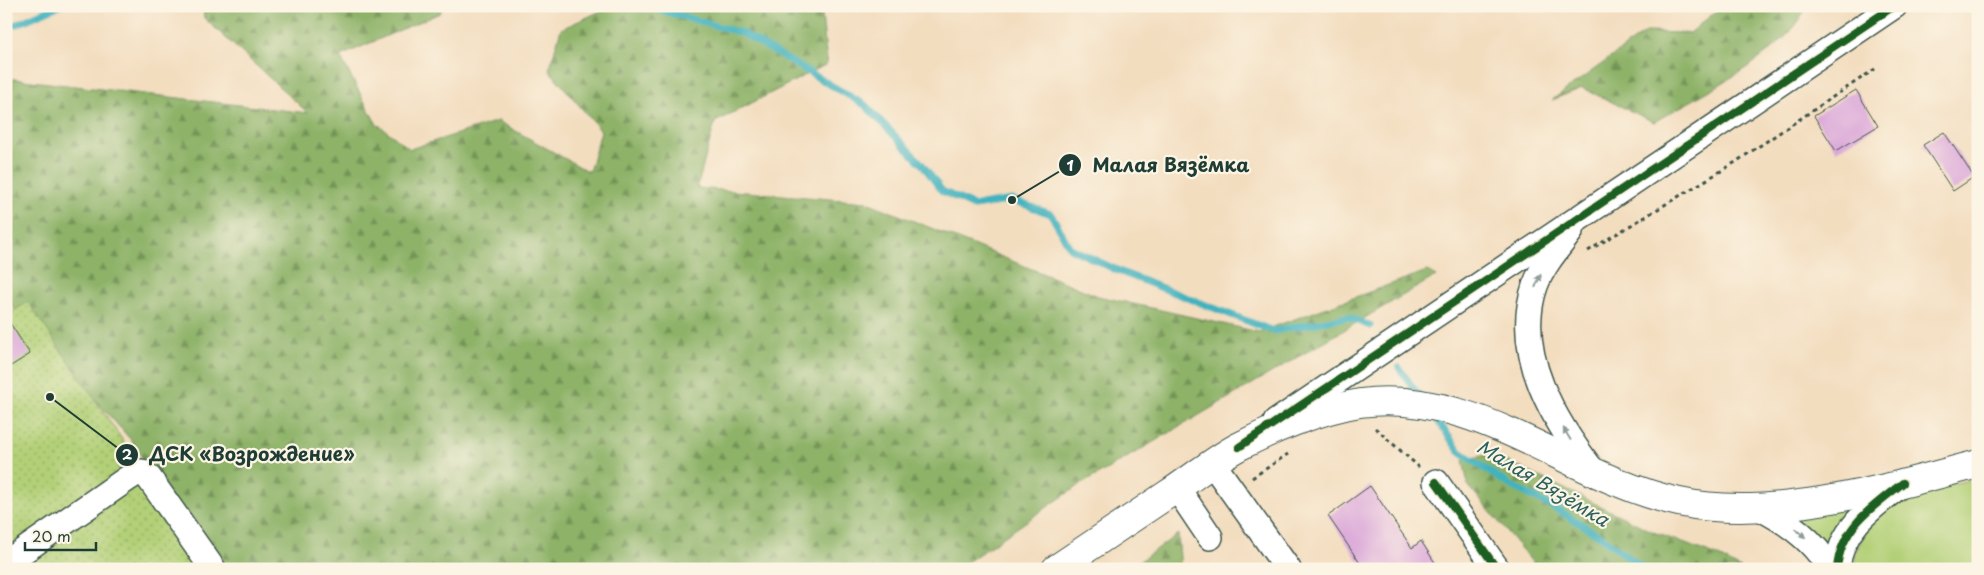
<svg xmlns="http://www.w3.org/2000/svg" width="1984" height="575" font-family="'Playpen Sans',sans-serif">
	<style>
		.grass { fill: #b2d077; stroke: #688656 }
		.forest { fill: url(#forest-firs); stroke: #56784e }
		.garden { fill: url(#garden-dots); stroke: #688656 }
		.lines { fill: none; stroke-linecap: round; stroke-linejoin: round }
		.stream { stroke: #43b2be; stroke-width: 7 }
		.building { fill: #daa6d9 }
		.minor-casing { stroke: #3f5549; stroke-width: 28 }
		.major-casing { stroke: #3f5549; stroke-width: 30 }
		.path { stroke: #3f5549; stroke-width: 3; stroke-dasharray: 4 4; stroke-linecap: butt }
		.minor { stroke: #fff; stroke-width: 25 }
		.major { stroke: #fff; stroke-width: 28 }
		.cycleway-casing { stroke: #fcf5e5; stroke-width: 11 }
		.cycleway { stroke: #1b5e20; stroke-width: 8 }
		.oneway { fill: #8f9e9a }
		.labels { text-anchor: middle; stroke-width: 4.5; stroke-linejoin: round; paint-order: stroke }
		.water-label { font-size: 19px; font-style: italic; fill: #2a605d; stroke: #fcf5e5 }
		.leader { fill: none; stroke: #1f3d34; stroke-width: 2 }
		.callout-dot { fill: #1f3d34; stroke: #fcf5e5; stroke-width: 2 }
		.mark-label { font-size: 15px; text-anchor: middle; font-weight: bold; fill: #fff }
		.callout-label { font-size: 19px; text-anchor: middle; font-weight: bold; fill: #1f3d34; stroke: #fcf5e5; stroke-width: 4.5; stroke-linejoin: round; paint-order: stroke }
	</style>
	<defs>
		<pattern id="forest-firs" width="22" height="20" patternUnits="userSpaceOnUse" patternTransform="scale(1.25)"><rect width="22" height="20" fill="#8db268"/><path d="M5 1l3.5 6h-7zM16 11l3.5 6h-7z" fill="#739256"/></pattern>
		<pattern id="garden-dots" width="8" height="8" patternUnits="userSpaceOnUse" patternTransform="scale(1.25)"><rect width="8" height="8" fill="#b2d077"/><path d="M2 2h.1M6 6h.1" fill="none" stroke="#90aa62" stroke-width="1.8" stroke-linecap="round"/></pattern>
	</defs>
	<rect width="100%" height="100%" fill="#fcf5e5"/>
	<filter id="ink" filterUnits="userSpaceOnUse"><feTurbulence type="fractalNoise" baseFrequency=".02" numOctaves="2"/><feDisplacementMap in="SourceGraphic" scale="10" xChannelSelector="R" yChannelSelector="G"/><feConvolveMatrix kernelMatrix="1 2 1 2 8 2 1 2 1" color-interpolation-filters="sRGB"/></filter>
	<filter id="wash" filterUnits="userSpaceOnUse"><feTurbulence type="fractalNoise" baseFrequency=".0096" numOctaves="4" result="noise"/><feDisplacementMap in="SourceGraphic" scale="20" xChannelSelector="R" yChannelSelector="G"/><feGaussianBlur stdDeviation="1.12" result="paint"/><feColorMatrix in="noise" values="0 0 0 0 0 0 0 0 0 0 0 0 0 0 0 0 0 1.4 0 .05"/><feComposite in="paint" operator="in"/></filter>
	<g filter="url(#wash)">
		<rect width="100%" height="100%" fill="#f3ddbf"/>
		<!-- grass -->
		<g class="grass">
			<path d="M1978 478V569H1854C1854 540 1877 511 1903 499 1926 488 1953 484 1978 478Z"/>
			<path d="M1877 495 1834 550 1785 515Z"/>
		</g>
		<!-- forest -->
		<g class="forest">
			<path d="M203 6H443L440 13 340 56 376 123 410 149 498 121 589 172 601 131 549 70 561 29 612 6H814L822 14 827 64 715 122 697 188 867 202 1098 296 1259 332 1427 271 1436 276 1075 488 957 569H212L131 440 10 304 6 306V78L308 113 204 18Z"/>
			<path d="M1723 6H1806C1793 51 1694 98 1654 122L1582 88 1552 100 1646 32 1689 33Z"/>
			<path d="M1492 454 1656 533 1715 555 1741 569H1538L1468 485 1463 460Z"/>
			<path d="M1178 534 1181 569H1129Z"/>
		</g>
		<!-- garden -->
		<path class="garden" d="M28 302 211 569H6V316Z"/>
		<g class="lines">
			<!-- stream -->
			<g class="stream">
				<path d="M645 6 742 33 865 105 922 164 942 191 974 206 1012 200 1051 214 1070 248 1121 272 1273 331 1348 317 1370 326"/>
				<path d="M6 26 17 24 58 6"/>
				<path d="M1399 368 1419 396"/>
				<path d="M1433 414 1459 451 1506 483 1558 510 1602 537 1644 569"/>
			</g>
		</g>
		<g id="blocks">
			<!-- building -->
			<g class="building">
				<path d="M1856 90 1878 126 1836 151 1814 116Z"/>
				<path d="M1944 132 1974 177 1953 191 1923 145Z"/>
				<path d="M6 317 30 354 6 369Z"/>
				<path d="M1370 486 1412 548 1421 541 1439 569H1364L1328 516Z"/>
			</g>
		</g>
	</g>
	<g filter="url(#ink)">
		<use href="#blocks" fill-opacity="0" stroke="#3f5549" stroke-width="1"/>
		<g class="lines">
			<defs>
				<g id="minor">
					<path d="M1570 232C1557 249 1542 266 1535 286 1512 353 1555 423 1595 474"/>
					<path d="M1276 422 1894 6"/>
					<path d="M1213 464 1288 569"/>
					<path d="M1436 482 1497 569"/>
					<path d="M1177 488 1210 537"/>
					<path d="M1760 508C1788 522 1814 540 1830 569"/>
					<path d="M6 563 127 479 138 472H142L149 478 213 569"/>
					<path d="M1837 569C1840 528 1873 506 1903 483"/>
				</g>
				<path id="major" d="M1056 569C1093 544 1131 519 1168 494 1191 479 1214 460 1238 447 1272 429 1322 409 1360 403 1477 387 1570 479 1679 502 1770 522 1889 488 1978 464"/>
			</defs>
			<!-- minor casing -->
			<use href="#minor" class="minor-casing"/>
			<!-- major casing -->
			<use href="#major" class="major-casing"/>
			<!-- path -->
			<g class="path">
				<path d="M1588 251 1731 165 1878 67"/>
				<path d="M1375 428 1419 467"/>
				<path d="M1252 478 1288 454"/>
			</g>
			<!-- minor -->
			<use href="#minor" class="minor"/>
			<!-- major -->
			<use href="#major" class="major"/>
			<defs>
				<g id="cycleway">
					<path d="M1239 447 1894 6"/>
					<path d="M1436 482 1497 569"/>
					<path d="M1837 569C1840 528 1873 506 1903 483"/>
				</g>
			</defs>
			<!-- cycleway casing -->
			<use href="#cycleway" class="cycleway-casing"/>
			<!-- cycleway -->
			<use href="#cycleway" class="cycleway"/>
		</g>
		<!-- one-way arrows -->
		<defs><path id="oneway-solid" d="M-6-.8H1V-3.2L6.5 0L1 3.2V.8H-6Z" transform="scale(1.25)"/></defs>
		<g class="oneway">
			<use href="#oneway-solid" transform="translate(1538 281) rotate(-67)"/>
			<use href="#oneway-solid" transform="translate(1567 434) rotate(-121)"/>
			<use href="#oneway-solid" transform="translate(1800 533) rotate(40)"/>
		</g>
	</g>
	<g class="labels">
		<!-- water labels -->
		<g class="water-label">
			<text transform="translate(1543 483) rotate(31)" y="7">Малая Вязёмка</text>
		</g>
	</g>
	<!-- callouts -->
	<path class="leader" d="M1012 200L1070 165M50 397L127 455"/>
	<g class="callout-dot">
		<circle cx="1012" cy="200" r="5"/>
		<circle cx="50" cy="397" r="5"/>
		<circle cx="1070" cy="165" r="12"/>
		<circle cx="127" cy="455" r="12"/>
	</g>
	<g class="mark-label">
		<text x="1070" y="171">1</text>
		<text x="127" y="460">2</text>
	</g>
	<g class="callout-label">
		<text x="1171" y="172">Малая Вязёмка</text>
		<text x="252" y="461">ДСК «Возрождение»</text>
	</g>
	<!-- margin -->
	<rect width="1984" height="575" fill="none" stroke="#fcf5e5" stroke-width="25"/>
	<!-- scale -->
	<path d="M25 542v8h71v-8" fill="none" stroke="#1f3d34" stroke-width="2.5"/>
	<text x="32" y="542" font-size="15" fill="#1f3d34" stroke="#fcf5e5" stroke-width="4" paint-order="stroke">20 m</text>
</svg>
